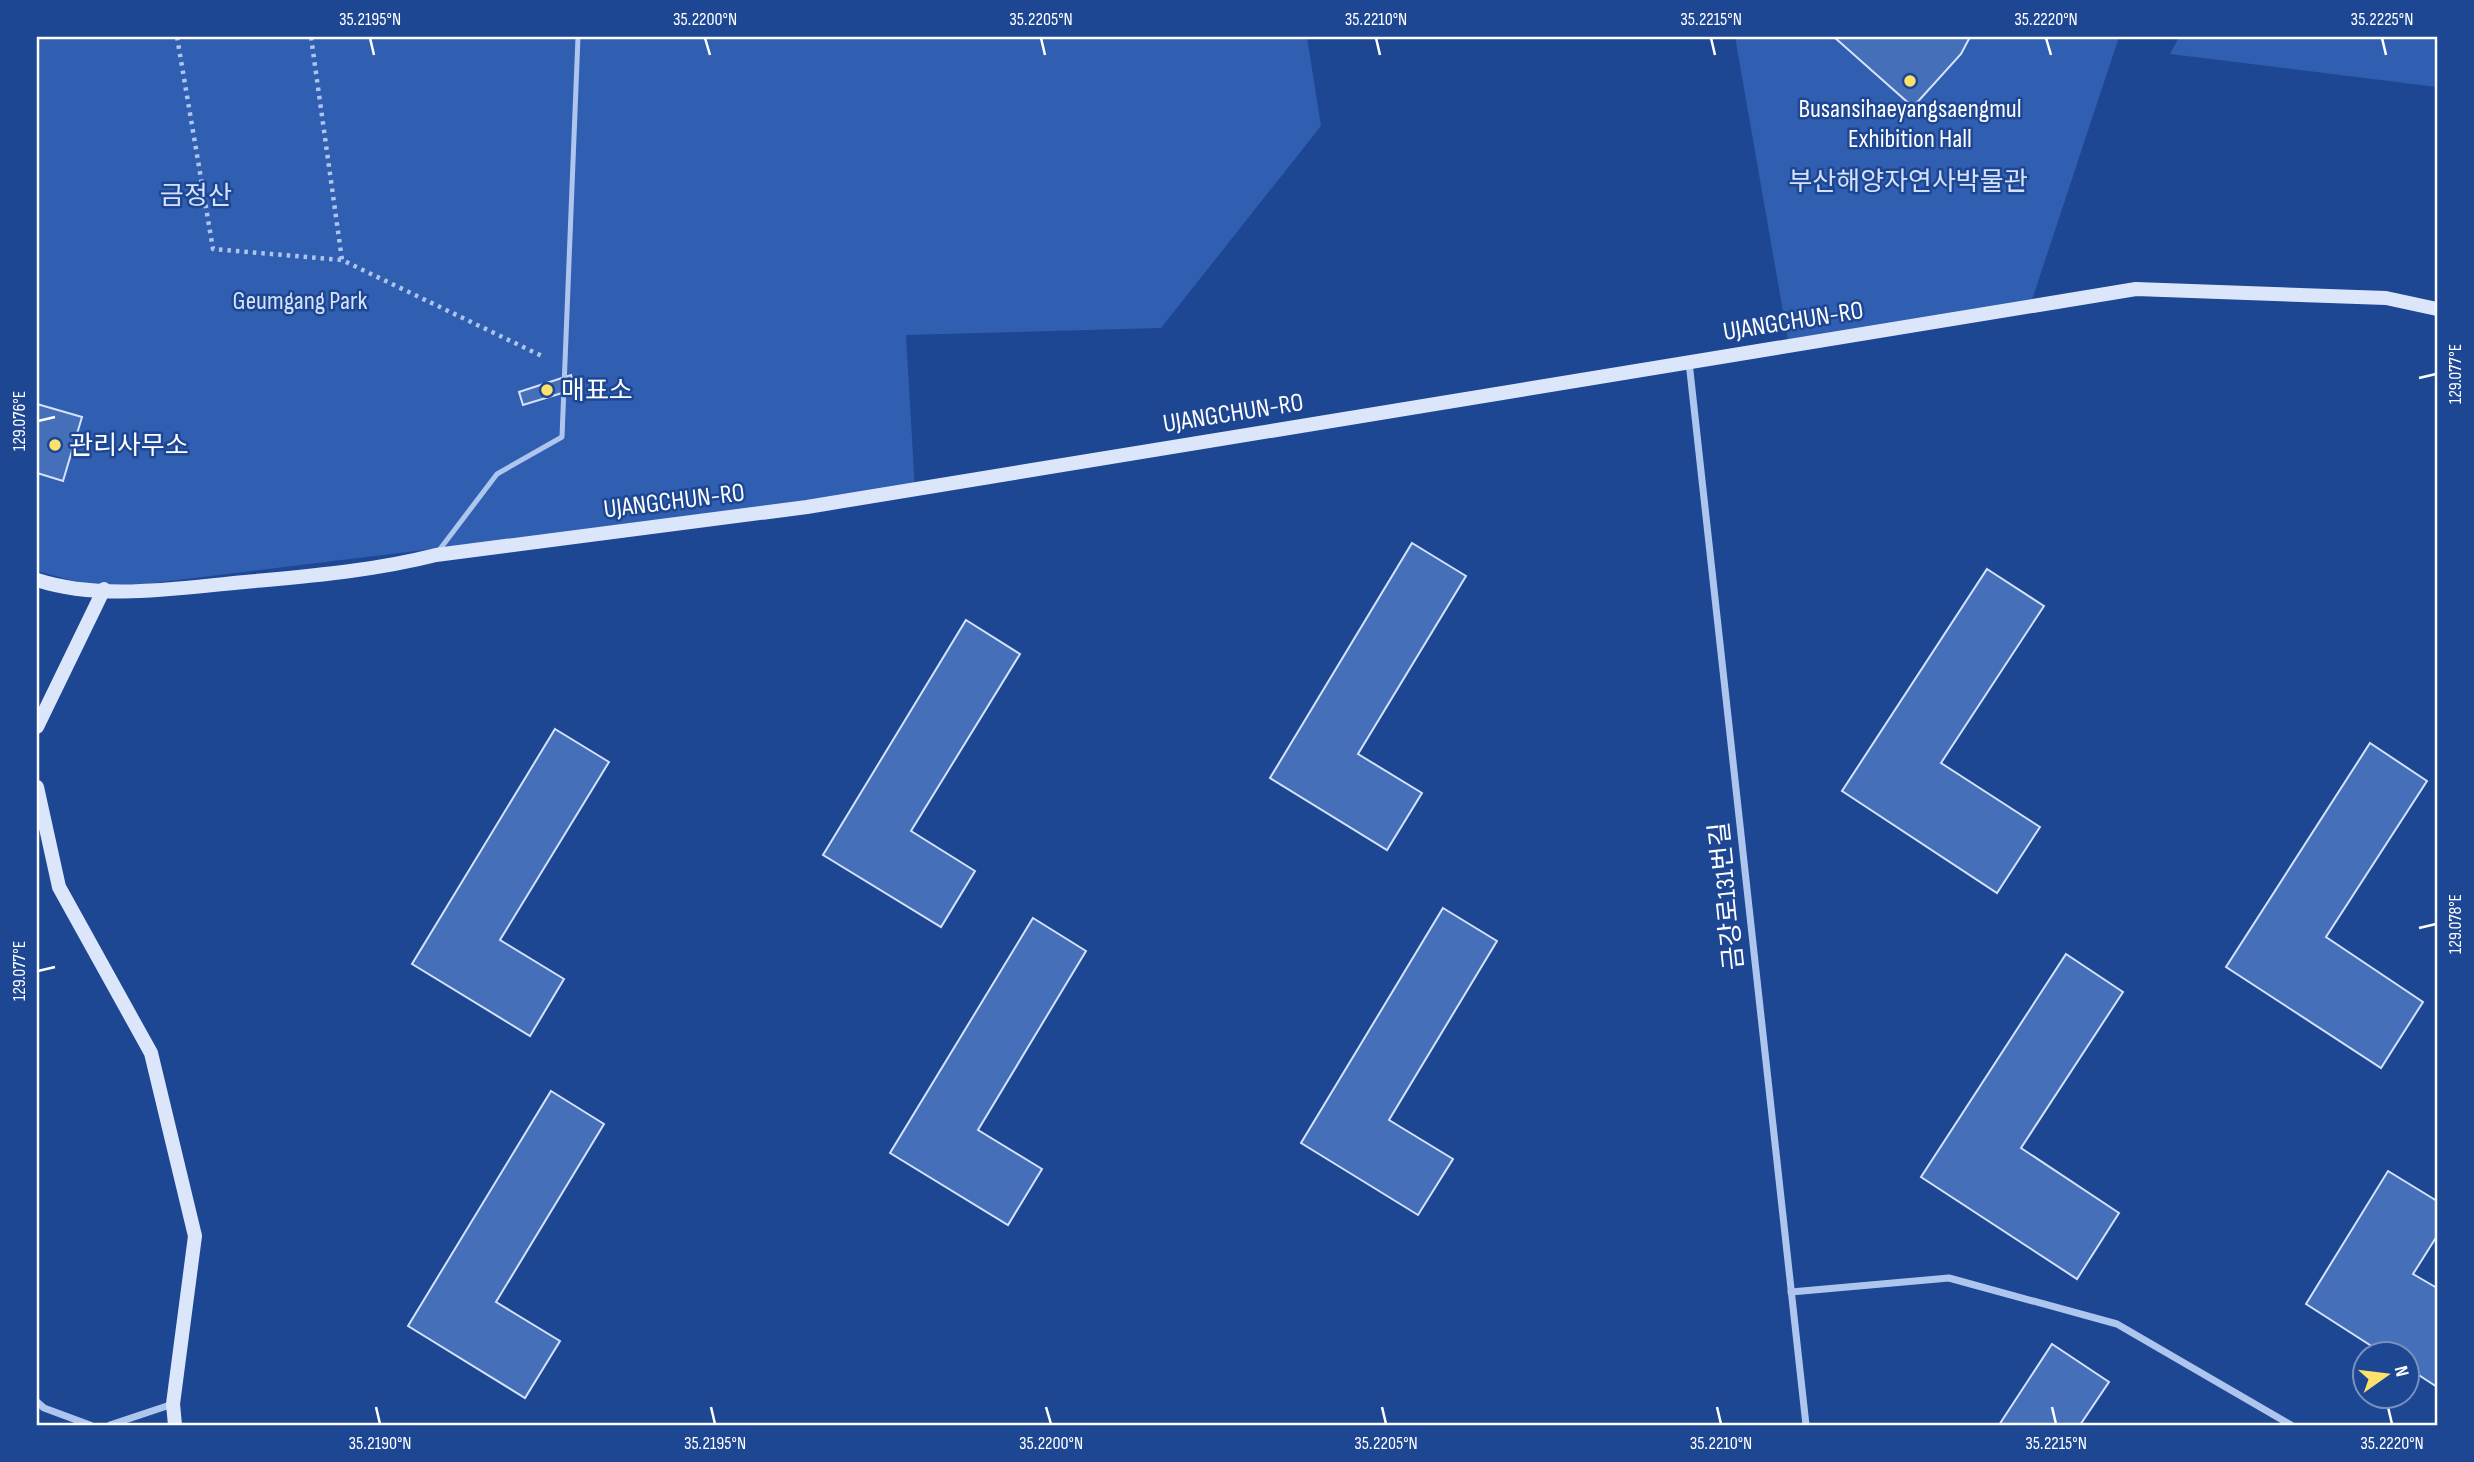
<svg xmlns="http://www.w3.org/2000/svg" width="2474" height="1462" font-family="'Sofia Sans Condensed','Noto Sans KR',sans-serif">
	<style>
		.green { fill: #305eb0 }
		.building { fill: #466fb9; stroke: #d5e2fa; stroke-width: 2 }
		.lines { fill: none; stroke-linecap: round; stroke-linejoin: round }
		.path { stroke: #aec6ee; stroke-width: 4.5; stroke-dasharray: 3.5 5; stroke-linecap: butt }
		.lane { stroke: #aec6ee; stroke-width: 5 }
		.street { stroke: #aec6ee; stroke-width: 7 }
		.secondary { stroke: #dbe6fa; stroke-width: 14 }
		.ticks { fill: none; stroke: #fff; stroke-width: 2.5 }
		.poi-dot { fill: #fde16d; stroke: #1d4693; stroke-width: 2.5 }
		.labels { text-anchor: middle; stroke-width: 5; stroke-linejoin: round; paint-order: stroke }
		.poi-label { font-size: 26px; fill: #fff; stroke: #1d4693; text-anchor: start }
		.park-label { font-size: 26px; fill: #d5e2fa; stroke: #1d4693 }
		.street-label { font-size: 26px; fill: #fff; stroke: #1d4693 }
		.neatline { fill: none; stroke: #fff; stroke-width: 2.5 }
		.ticks-label { font-size: 18px; text-anchor: middle; fill: #fff }
	</style>
	<rect width="100%" height="100%" fill="#1d4693"/>
	<!-- green -->
	<g class="green">
		<path d="M37 37H1307L1321 126 1161 328 906 335 915 490 104 589 37 571Z"/>
		<path d="M1735 37H2119L2030 306 1789 346Z"/>
		<path d="M2179 37H2437V87L2170 54Z"/>
	</g>
	<!-- building -->
	<g class="building">
		<path d="M1834 37H1970L1961 54 1913 107Z"/>
		<path d="M571 375 575 389 523 405 519 392Z"/>
		<path d="M37 404 82 417 63 481 37 473Z"/>
		<path d="M1412 543 1466 576 1358 754 1422 793 1387 850 1270 778Z"/>
		<path d="M1987 569 2044 606 1941 763 2040 827 1997 893 1842 791Z"/>
		<path d="M966 620 1020 654 911 831 975 871 941 927 823 855Z"/>
		<path d="M555 729 609 762 500 940 564 979 530 1036 412 964Z"/>
		<path d="M2370 743 2427 781 2326 937 2423 1002 2381 1068 2226 967Z"/>
		<path d="M1443 908 1497 941 1389 1120 1453 1159 1418 1215 1301 1143Z"/>
		<path d="M1033 918 1086 951 978 1130 1042 1169 1008 1225 890 1153Z"/>
		<path d="M2066 954 2123 992 2021 1148 2119 1213 2077 1279 1921 1177Z"/>
		<path d="M551 1091 604 1124 496 1302 560 1341 525 1398 408 1326Z"/>
		<path d="M2388 1171 2437 1201V1236L2413 1274 2437 1288V1387L2408 1368V1354H2384L2306 1304Z"/>
		<path d="M2052 1344 2109 1382 2080 1425H1999Z"/>
	</g>
	<g class="lines">
		<!-- path -->
		<g class="path">
			<path d="M177 37 213 249 342 260"/>
			<path d="M311 37 342 260 542 356"/>
		</g>
		<!-- lane -->
		<path class="lane" d="M437 553 497 474 562 437 578 37"/>
		<!-- street -->
		<g class="street">
			<path d="M1689 362 1806 1425"/>
			<path d="M1791 1292 1949 1278 2117 1324 2291 1425"/>
			<path d="M37 1402 44 1408 90 1425"/>
			<path d="M110 1425 173 1404"/>
		</g>
		<!-- secondary -->
		<g class="secondary">
			<path d="M37 580C102 601 178 588 245 582 309 576 373 571 436 555L807 507 2136 289 2386 298 2437 309"/>
			<path d="M37 727 104 589"/>
			<path d="M37 787 59 887 151 1053 195 1236 173 1404 175 1425"/>
		</g>
	</g>
	<!-- ticks -->
	<path class="ticks" d="M370 38 374 55M705 38 710 55M1041 38 1045 55M1376 38 1380 55M1711 38 1715 55M2046 38 2051 55M2382 38 2386 55M2419 378 2436 374M38 421 55 417M2419 928 2436 924M38 971 55 967M376 1407 380 1424M711 1407 715 1424M1046 1407 1051 1424M1382 1407 1386 1424M1717 1407 1721 1424M2052 1407 2056 1424M2388 1407 2392 1424"/>
	<!-- markers -->
	<g class="poi-dot">
		<circle cx="1910" cy="81" r="7"/>
		<circle cx="547" cy="390" r="7"/>
		<circle cx="55" cy="445" r="7"/>
	</g>
	<g class="labels">
		<!-- poi labels -->
		<g class="poi-label">
			<text x="1910" y="117" text-anchor="middle">Busansihaeyangsaengmul<tspan x="1910" dy="30">Exhibition Hall</tspan></text>
			<text x="561" y="399">매표소</text>
			<text x="69" y="454">관리사무소</text>
		</g>
		<!-- park labels -->
		<g class="park-label">
			<text x="1908" y="190">부산해양자연사박물관</text>
			<text x="196" y="204">금정산</text>
			<text x="300" y="309">Geumgang Park</text>
		</g>
		<!-- street labels -->
		<g class="street-label">
			<text transform="translate(1793 320) rotate(-9)" y="9">UJANGCHUN-RO</text>
			<text transform="translate(1233 412) rotate(-9)" y="9">UJANGCHUN-RO</text>
			<text transform="translate(674 500) rotate(-7)" y="9">UJANGCHUN-RO</text>
			<text transform="translate(1726 896) rotate(-96)" y="9">금강로131번길</text>
		</g>
	</g>
	<!-- border -->
	<rect width="2474" height="1462" fill="none" stroke="#1d4693" stroke-width="77"/>
	<!-- north arrow -->
	<g transform="translate(2386 1375) rotate(76)"><circle r="33" fill="#1d4693" stroke="#7790be" stroke-width="2"/>
	<path d="M0-5L12 26L0 18L-12 26Z" fill="#fde16d"/>
	<text y="-10" font-size="19" font-weight="bold" text-anchor="middle" fill="#ffffff">N</text>
	</g>
	<rect x="38" y="38" width="2398" height="1386" class="neatline"/>
	<g class="ticks-label">
		<text x="370" y="25">35.2195°N</text>
		<text x="705" y="25">35.2200°N</text>
		<text x="1041" y="25">35.2205°N</text>
		<text x="1376" y="25">35.2210°N</text>
		<text x="1711" y="25">35.2215°N</text>
		<text x="2046" y="25">35.2220°N</text>
		<text x="2382" y="25">35.2225°N</text>
		<text transform="translate(2455 374) rotate(-90)" y="6">129.077°E</text>
		<text transform="translate(19 421) rotate(-90)" y="6">129.076°E</text>
		<text transform="translate(2455 924) rotate(-90)" y="6">129.078°E</text>
		<text transform="translate(19 971) rotate(-90)" y="6">129.077°E</text>
		<text x="380" y="1449">35.2190°N</text>
		<text x="715" y="1449">35.2195°N</text>
		<text x="1051" y="1449">35.2200°N</text>
		<text x="1386" y="1449">35.2205°N</text>
		<text x="1721" y="1449">35.2210°N</text>
		<text x="2056" y="1449">35.2215°N</text>
		<text x="2392" y="1449">35.2220°N</text>
	</g>
</svg>
